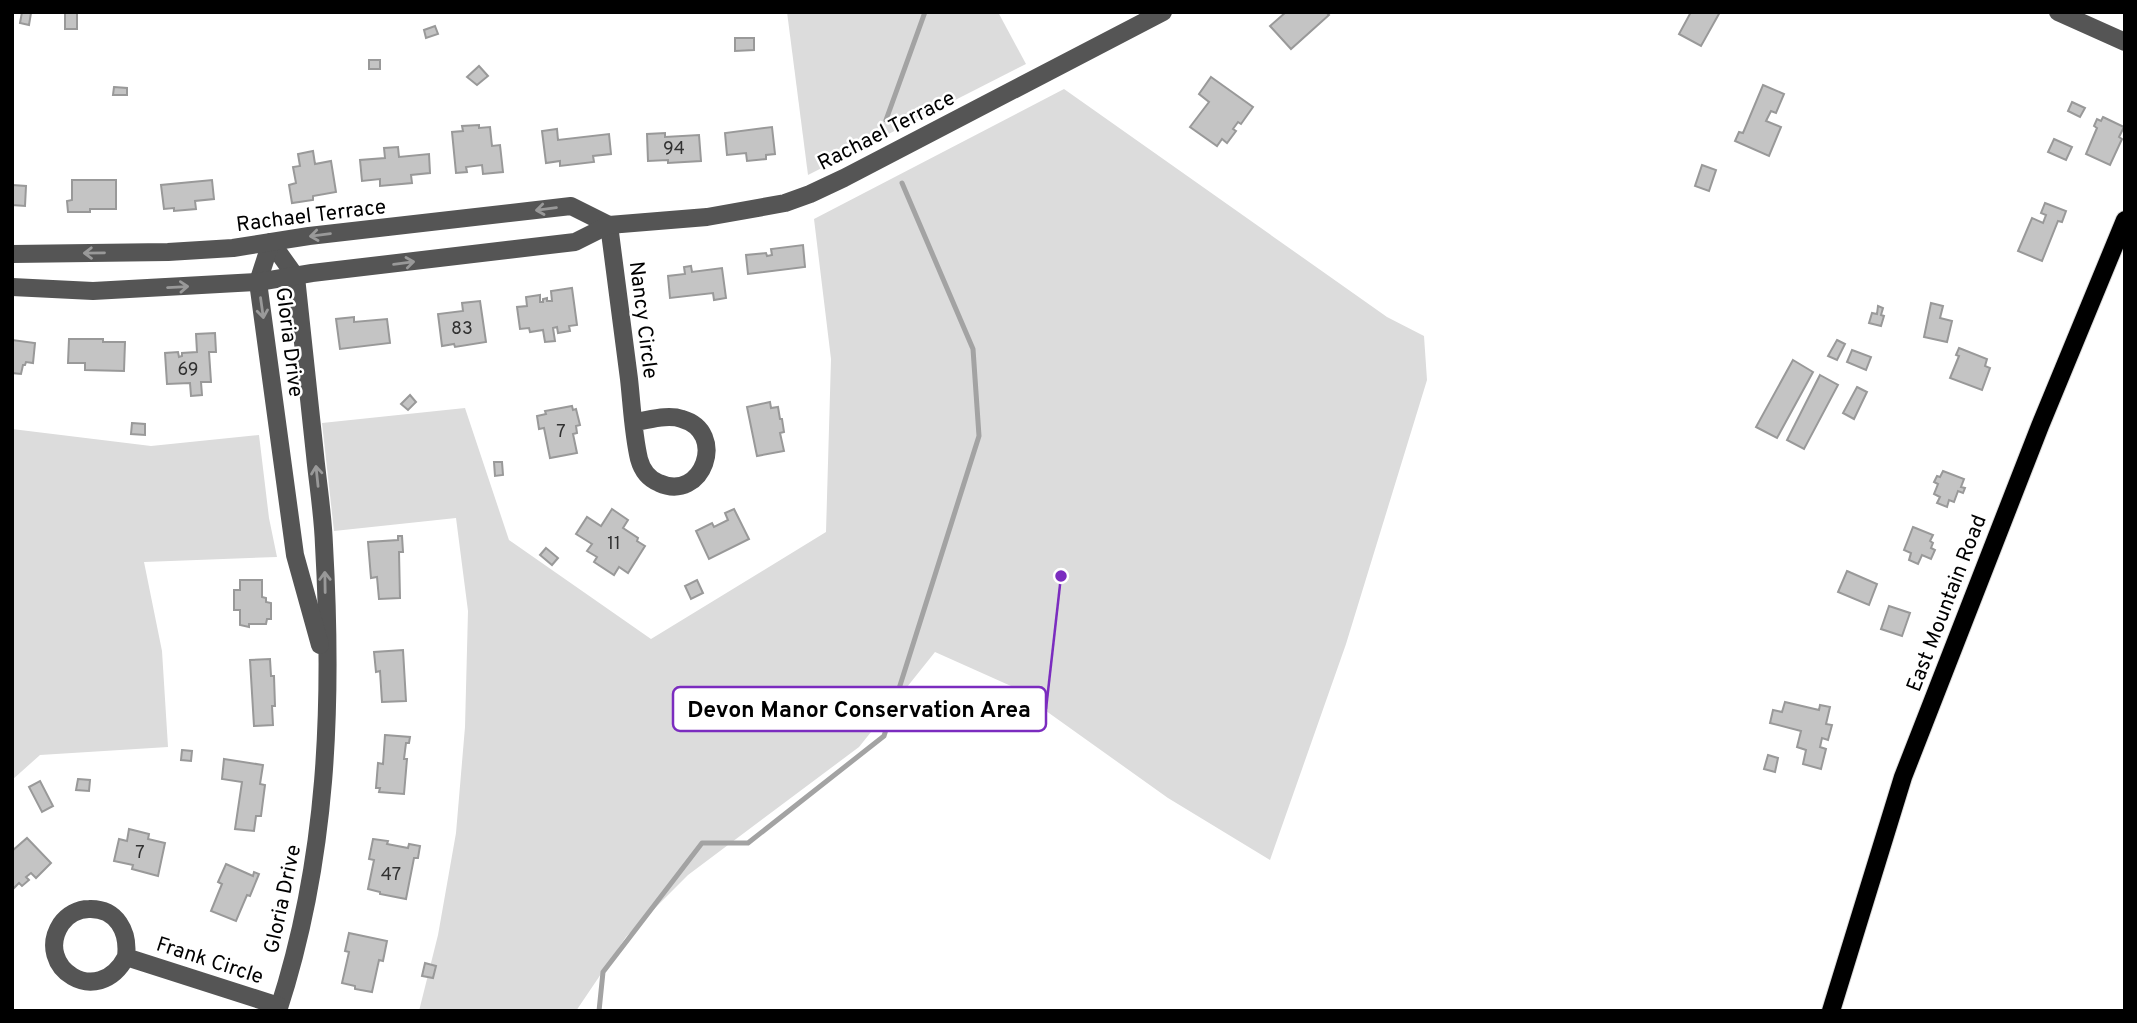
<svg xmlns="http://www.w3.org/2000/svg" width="2137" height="1023" font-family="Overpass,sans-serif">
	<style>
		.green { fill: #dcdcdc }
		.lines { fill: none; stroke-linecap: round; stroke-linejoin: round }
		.stream { stroke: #a3a3a3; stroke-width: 5 }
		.building { fill: #c4c4c4; stroke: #999; stroke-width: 2 }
		.major-casing { stroke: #dbdbdb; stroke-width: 20 }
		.minor { stroke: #555; stroke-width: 18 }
		.major { stroke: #000; stroke-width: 18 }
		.oneway { stroke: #999 }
		.labels { text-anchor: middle; stroke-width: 5; stroke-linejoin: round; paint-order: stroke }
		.number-label { font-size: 18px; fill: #313131 }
		.street-label { font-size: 21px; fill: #000; stroke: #fff }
		.leader { fill: none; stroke: #7b2cbf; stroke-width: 2.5 }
		.callout-dot { fill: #7b2cbf; stroke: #fff; stroke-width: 2.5 }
		.callout { fill: #fff; stroke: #7b2cbf; stroke-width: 2.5 }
		.callout-label { font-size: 23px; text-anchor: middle; font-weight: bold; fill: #000 }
	</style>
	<rect width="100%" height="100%" fill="#fff"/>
	<!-- green -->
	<g class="green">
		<path d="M787 12H998L1026 64 808 175Z"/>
		<path d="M1064 89 1387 317 1424 336 1427 380 1346 644 1270 860 1168 798 1011 686 935 652 859 747 688 875 626 937 576 1011H419L438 935 456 833 465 727 468 611 456 518 334 531 322 423 465 408 509 540 651 639 826 532 831 359 814 219Z"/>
		<path d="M12 429 151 446 259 435 269 518 277 557 144 562 162 651 168 747 40 755 12 780Z"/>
	</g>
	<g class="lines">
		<!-- stream -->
		<g class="stream">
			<path d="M886 120 925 12"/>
			<path d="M599 1011 603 972 702 843H748L884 736 979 436 973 349 902 183"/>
		</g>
	</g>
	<!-- building -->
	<g class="building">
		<path d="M22 12 31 13 29 25 20 23Z"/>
		<path d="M65 12H113V13H77V29H65Z"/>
		<path d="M1286 12H1326L1329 15 1291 49 1270 26Z"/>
		<path d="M1691 12H1720L1701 46 1679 34Z"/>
		<path d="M435 26 438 34 426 38 424 30Z"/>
		<path d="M735 38H754V50L735 51Z"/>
		<rect x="369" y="60" width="11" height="9"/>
		<path d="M479 66 488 76 477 85 467 77Z"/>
		<path d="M1211 77 1253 107 1241 124 1238 122 1233 129 1236 131 1227 143 1222 139 1217 146 1190 127 1209 102 1199 94Z"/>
		<path d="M1763 85 1784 94 1776 113 1771 111 1766 121 1781 127 1769 156 1735 141 1739 132 1743 133Z"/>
		<path d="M114 87 127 88V95H113Z"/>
		<path d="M2072 102 2085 108 2080 117 2068 111Z"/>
		<path d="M2103 117 2124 127 2119 137 2122 139 2110 165 2086 154 2097 128 2094 126 2097 119 2101 121Z"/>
		<path d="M479 125V128L490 127 492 146 500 145 503 172 483 174 482 165 466 167 467 172 456 173 452 132 463 131 462 126Z"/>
		<path d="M772 127 775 154 766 155V159L747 161 746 153 727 155 725 133Z"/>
		<path d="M557 129 558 140 609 134 611 154 593 156 594 162 560 166V161L546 163 542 131Z"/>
		<path d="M665 133V137L699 135 701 161 668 163V160L648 161 647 134Z"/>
		<path d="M2054 139 2072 147 2066 160 2048 152Z"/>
		<path d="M398 147 399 157 429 154 430 173 411 175 412 183 380 186V179L362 181 360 160 385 158 384 148Z"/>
		<path d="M313 151 315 164 331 161 336 192 313 196V200L292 203 289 185 296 183 293 167 300 166 298 154Z"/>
		<path d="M1702 165 1716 170 1709 191 1695 186Z"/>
		<path d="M72 180H116V209H90V212H68L67 201 72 200Z"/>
		<path d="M212 180 214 199 195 201 196 209 174 211V208L164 209 161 185Z"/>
		<path d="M12 185 26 186 25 206 12 205Z"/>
		<path d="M2045 203 2066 211 2062 222 2058 221 2042 261 2018 251 2032 218 2043 223 2046 215 2041 213Z"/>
		<path d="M803 245 805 267 748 274 746 255 766 253 767 256 772 255 771 249Z"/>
		<path d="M691 266 692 272 722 268 726 298 714 300 713 293 670 298 668 276 685 274 684 267Z"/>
		<path d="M572 288 577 325 569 326 570 331 558 333 557 327 553 328 555 341 545 342 543 330 530 332 529 328 520 329 517 307 527 306 526 297 540 295V302H543V299L547 298V301H552L551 291Z"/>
		<path d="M480 301 486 342 455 347 454 344 442 346 438 314 463 311 462 303Z"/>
		<path d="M1931 303 1943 306 1940 318 1952 321 1947 342 1924 337Z"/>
		<path d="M1878 306 1883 308 1881 315 1884 316 1881 326 1869 323 1872 313 1877 314Z"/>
		<path d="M354 317V322L387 319 390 343 340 349 336 319Z"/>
		<path d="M215 333 216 352H209L211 382H201L202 395 191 396 190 383 167 384 165 353 178 352 179 357 182 356V353L197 352 196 334Z"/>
		<path d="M69 339H103V342H125L124 371 85 370V363H68Z"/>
		<path d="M12 340 35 343 33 363 26 362 25 365H23L21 374 12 373Z"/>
		<path d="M1837 340 1845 344 1837 360 1828 356Z"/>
		<path d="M1959 348 1987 359 1985 366 1990 368 1982 390 1950 378 1959 356 1956 355Z"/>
		<path d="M1852 350 1871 357 1866 370 1847 362Z"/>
		<path d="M1793 360 1813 372 1777 438 1756 427Z"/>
		<path d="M1820 375 1838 385 1804 449 1787 440Z"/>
		<path d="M1857 387 1867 392 1854 419 1843 413Z"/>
		<path d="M410 395 416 402 408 410 401 404Z"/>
		<path d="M770 402 771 408 778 407 780 419H782L784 432 780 433 784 451 757 456 747 407Z"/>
		<path d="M572 406 573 410 576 409 580 425 576 426 577 433 573 434 577 453 550 458 544 428 539 429 537 416 546 414 545 411Z"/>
		<path d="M132 423 145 424V435L131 434Z"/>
		<path d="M494 462H502L503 475 495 476Z"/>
		<path d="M1943 471 1964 479 1961 487 1965 488 1963 493 1958 491 1954 502 1949 500 1947 507 1937 503 1940 497 1934 494 1938 484 1934 482 1937 476 1940 477Z"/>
		<path d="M612 509 628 520 623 528 638 538 637 541 645 546 628 573 619 567 614 575 594 562 597 557 587 551 592 544 576 534 587 517 601 526Z"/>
		<path d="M734 509 749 539 709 559 696 531 712 523 714 527 728 520 725 513Z"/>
		<path d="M1913 527 1933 535 1930 541 1933 543 1931 548 1935 550 1931 559 1922 555 1918 564 1909 560 1911 553 1904 550Z"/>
		<path d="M398 536H402L403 552H399L400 598 379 599 377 577 371 578 368 542 398 540Z"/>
		<path d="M546 548 558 558 552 565 540 555Z"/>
		<path d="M1847 571 1877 584 1869 605 1838 592Z"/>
		<path d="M240 580H262V597L266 598V602L271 603V619H267L266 624H249V627L240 625V610H234V590H240Z"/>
		<path d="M697 580 703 593 691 599 685 586Z"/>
		<path d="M1889 606 1910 613 1902 636 1881 629Z"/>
		<path d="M403 650 406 701 382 702 380 671 376 672 374 652Z"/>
		<path d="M270 659 271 676H274L275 706H272L273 725 254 726 250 660Z"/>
		<path d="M1785 702 1819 710 1820 705 1830 707 1826 724 1832 725 1828 740 1822 738 1820 747 1826 749 1821 769 1803 764 1806 750 1797 747 1801 731 1770 723 1773 710 1782 712Z"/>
		<path d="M385 735 410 737 409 743H406L404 759H407L404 794 379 792 380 788H376L378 763 383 764Z"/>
		<path d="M182 750 192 751 191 761 181 760Z"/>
		<path d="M1768 755 1778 758 1775 772 1764 769Z"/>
		<path d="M224 759 263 765 260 784 265 785 261 816H256L254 831 235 829 242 782 222 779Z"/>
		<path d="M78 779 90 780 89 791 76 790Z"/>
		<path d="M40 781 53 806 42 812 29 787Z"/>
		<path d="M129 829 149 834 148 839 165 843 158 876 132 869 133 865 114 861 119 839 127 841Z"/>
		<path d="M27 838 51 863 36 878 31 873 26 877 29 880 22 886 19 883 12 890V851Z"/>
		<path d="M373 839 388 841 387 844 408 848 409 844 420 846 418 858H414L406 899 380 894V892L368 889 374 860 369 859Z"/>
		<path d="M226 864 253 876 254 872 259 874 250 896 247 895 236 921 211 911 222 884 218 882Z"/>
		<path d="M349 933 387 941 383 961 379 960 372 992 355 989V986L342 983 349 952 345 951Z"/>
		<path d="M425 963 436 966 433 978 422 976Z"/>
	</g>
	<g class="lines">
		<defs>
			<path id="major" d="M1831 1011 1903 777 2040 426 2125 220"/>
		</defs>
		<!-- major casing -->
		<use href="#major" class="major-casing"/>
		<!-- minor -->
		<g class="minor">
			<path d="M2058 12 2125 42"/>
			<path d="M609 225C616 276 622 328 629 379 632 406 633 433 639 459 642 470 649 479 659 483 703 503 728 432 682 419 668 414 649 420 634 422"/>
			<path d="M271 242 296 277C302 336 309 396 315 455 318 485 323 515 324 545 333 704 328 858 278 1011"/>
			<path d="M271 242 258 282 295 555 320 645"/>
			<path d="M12 254 168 252 233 248 309 236 571 206 609 225"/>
			<path d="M12 287 93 291 258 282 312 273 575 242 609 225 707 217 785 203 810 194 844 178 1163 12"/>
			<path d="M126 957C98 1010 33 967 61 924 67 915 78 909 89 909 117 908 129 932 126 957L279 1006"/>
		</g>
		<!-- major -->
		<use href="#major" class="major"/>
	</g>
	<!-- one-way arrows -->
	<defs><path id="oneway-shaft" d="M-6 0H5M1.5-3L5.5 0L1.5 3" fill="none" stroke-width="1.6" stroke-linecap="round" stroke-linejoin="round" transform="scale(1.75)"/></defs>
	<g class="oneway">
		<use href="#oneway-shaft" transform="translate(546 209) rotate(173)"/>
		<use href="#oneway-shaft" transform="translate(320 235) rotate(173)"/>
		<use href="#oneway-shaft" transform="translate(94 253) rotate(179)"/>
		<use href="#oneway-shaft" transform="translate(404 263) rotate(-7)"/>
		<use href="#oneway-shaft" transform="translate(178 287) rotate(-3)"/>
		<use href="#oneway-shaft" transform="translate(262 308) rotate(82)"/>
		<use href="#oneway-shaft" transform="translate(317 476) rotate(-96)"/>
		<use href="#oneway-shaft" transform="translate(325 582) rotate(-91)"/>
	</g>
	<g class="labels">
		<!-- number labels -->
		<g class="number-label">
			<text x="674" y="154">94</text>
			<text x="462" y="334">83</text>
			<text x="188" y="375">69</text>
			<text x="561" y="437">7</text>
			<text x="614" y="549">11</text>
			<text x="140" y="858">7</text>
			<text x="391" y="880">47</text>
		</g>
		<!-- street labels -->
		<g class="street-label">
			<text transform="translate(886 130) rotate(-27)" y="7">Rachael Terrace</text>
			<text transform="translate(311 215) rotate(-7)" y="7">Rachael Terrace</text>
			<text transform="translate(644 320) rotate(83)" y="7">Nancy Circle</text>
			<text transform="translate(290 342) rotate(83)" y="7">Gloria Drive</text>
			<text transform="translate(1946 603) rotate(-69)" y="7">East Mountain Road</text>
			<text transform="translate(282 899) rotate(-78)" y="7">Gloria Drive</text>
			<text transform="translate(210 960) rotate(18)" y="7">Frank Circle</text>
		</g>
	</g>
	<!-- callouts -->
	<path class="leader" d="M1061 576L1046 709"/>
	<circle class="callout-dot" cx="1061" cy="576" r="7"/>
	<rect class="callout" x="673" y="687" width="373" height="44" rx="7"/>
	<g class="callout-label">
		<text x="859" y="717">Devon Manor Conservation Area</text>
	</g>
	<!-- border -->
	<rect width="2137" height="1023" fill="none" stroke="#000000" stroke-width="28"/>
</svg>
